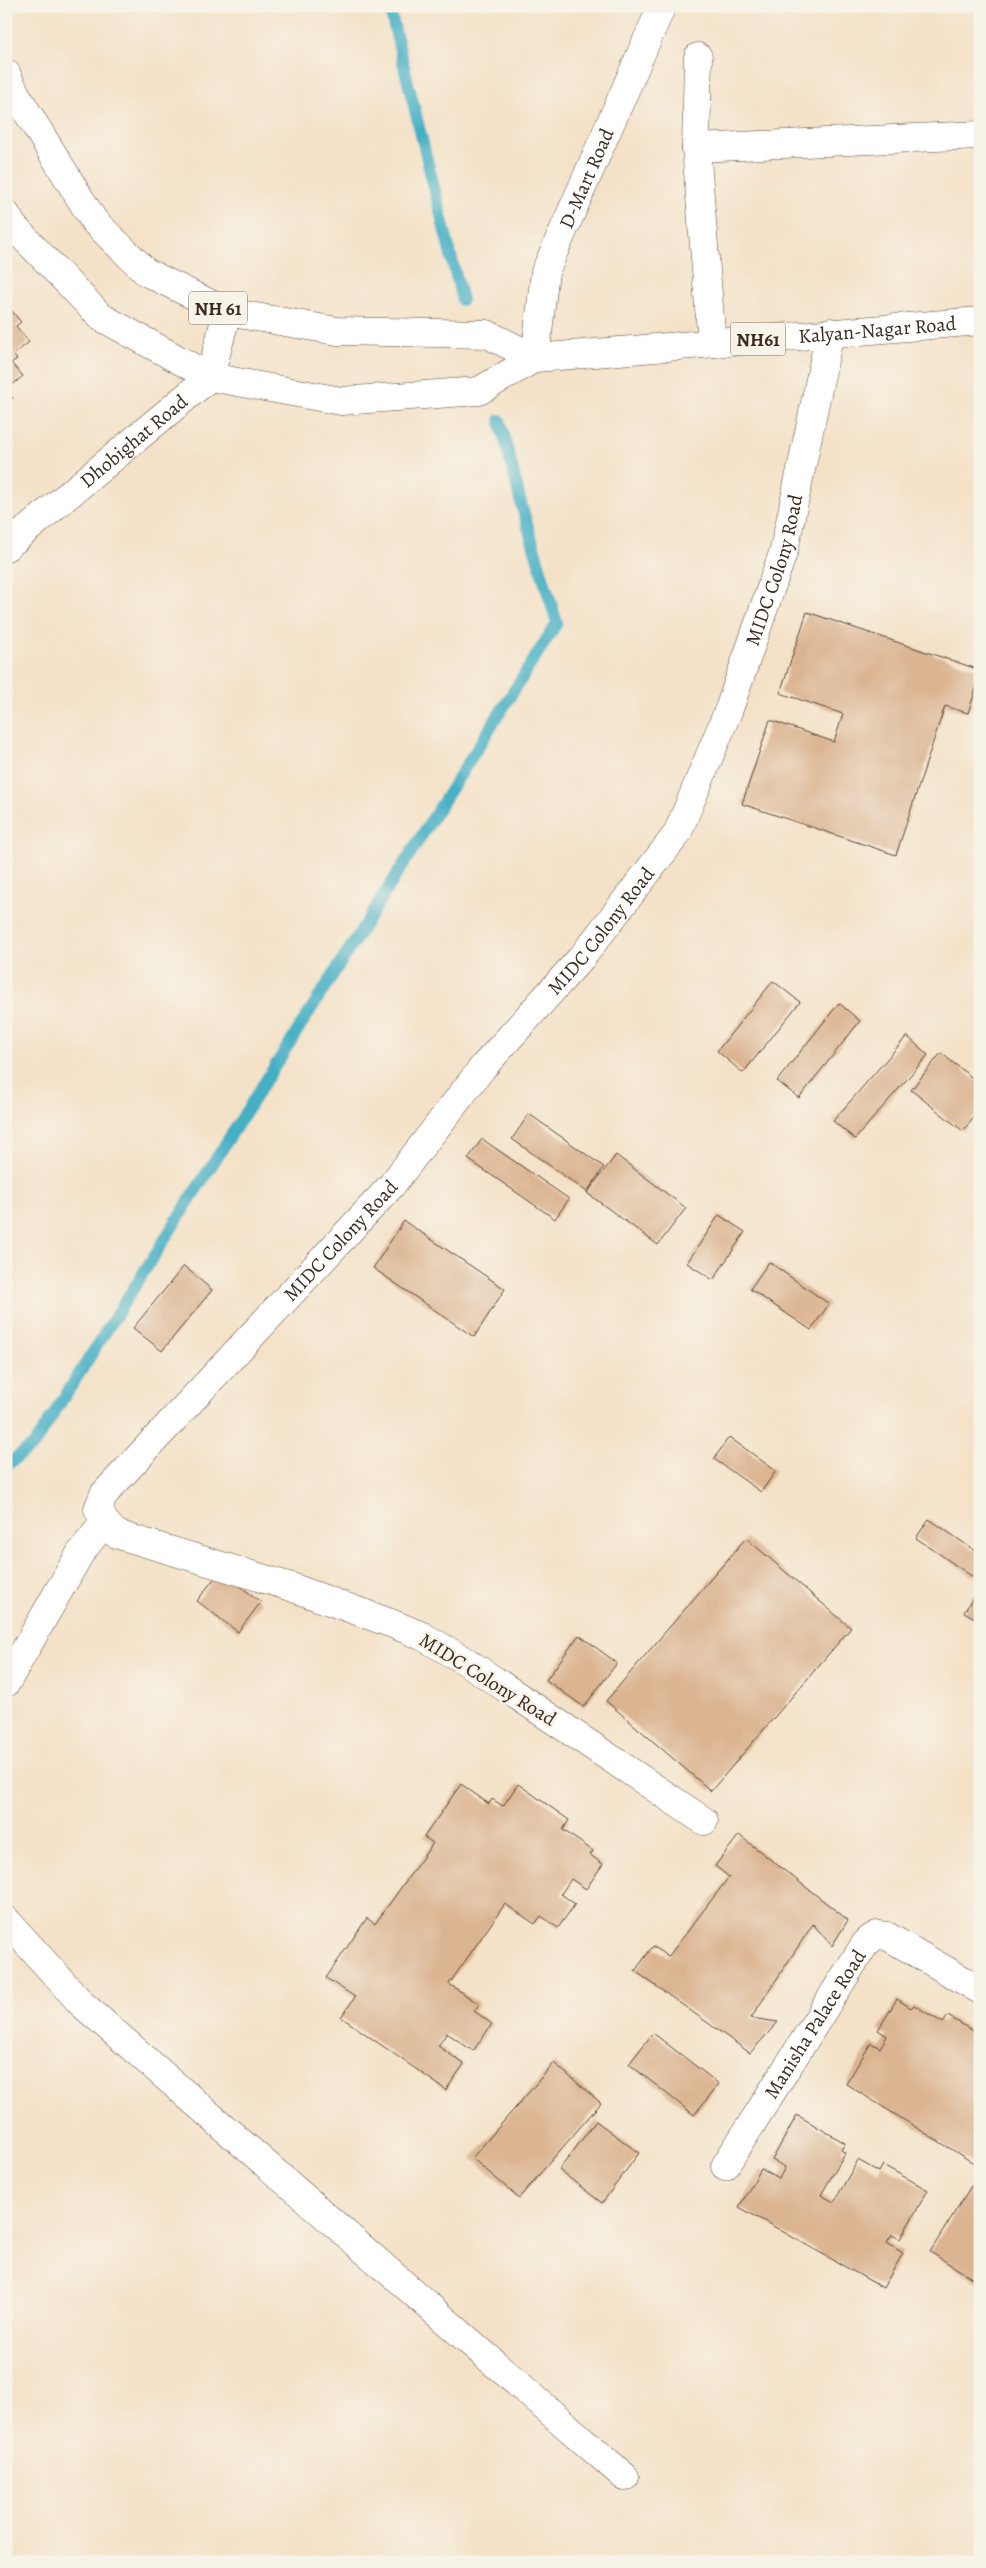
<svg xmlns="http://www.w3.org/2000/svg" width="986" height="2568" viewBox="0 0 986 2568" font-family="Alegreya,serif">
	<rect width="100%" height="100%" fill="#f7f3e8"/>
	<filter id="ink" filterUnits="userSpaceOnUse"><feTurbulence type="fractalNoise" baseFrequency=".02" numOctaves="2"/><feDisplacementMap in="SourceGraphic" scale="10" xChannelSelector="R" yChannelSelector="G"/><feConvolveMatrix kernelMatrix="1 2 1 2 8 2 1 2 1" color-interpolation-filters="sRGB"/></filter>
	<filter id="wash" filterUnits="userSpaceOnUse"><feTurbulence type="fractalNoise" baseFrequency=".0096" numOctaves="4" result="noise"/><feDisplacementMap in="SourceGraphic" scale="20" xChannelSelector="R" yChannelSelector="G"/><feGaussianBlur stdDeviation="1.12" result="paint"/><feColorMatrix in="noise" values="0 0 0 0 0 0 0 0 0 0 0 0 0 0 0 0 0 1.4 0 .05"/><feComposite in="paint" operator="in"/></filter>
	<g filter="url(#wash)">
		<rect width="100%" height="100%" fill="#f4e2c8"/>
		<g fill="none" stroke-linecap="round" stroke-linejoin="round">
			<g stroke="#45afc4" stroke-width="12">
				<polyline points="389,6 462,300"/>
				<polyline points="6,1465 33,1446 557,623 522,507 500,420"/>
			</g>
		</g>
		<g id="blocks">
			<g fill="#dbb592">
				<polygon points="6,304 21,322 16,326 29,342 13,355 17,359 11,363 23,376 6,390"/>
				<polygon points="6,390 13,398 6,403"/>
				<polygon points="807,612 980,670 980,677 968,713 945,706 896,855 742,804 770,720 834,742 843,714 780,693"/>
				<polygon points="773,981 800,1002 743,1073 717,1051"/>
				<polygon points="839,1003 860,1021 799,1098 777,1081"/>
				<polygon points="907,1036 928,1055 855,1139 833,1121"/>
				<polygon points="941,1053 980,1084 980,1110 963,1131 911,1090"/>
				<polygon points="529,1114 604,1167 587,1192 512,1139"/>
				<polygon points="482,1139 569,1199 555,1219 468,1159"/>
				<polygon points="616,1155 686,1208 658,1245 587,1193"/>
				<polygon points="719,1215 745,1232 713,1280 687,1263"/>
				<polygon points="404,1221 505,1289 474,1337 373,1268"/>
				<polygon points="769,1262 829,1304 811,1330 750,1289"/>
				<polygon points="184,1266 212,1290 162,1351 133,1328"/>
				<polygon points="729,1437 776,1471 761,1492 714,1459"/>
				<polygon points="929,1519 980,1554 980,1567 973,1577 916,1538"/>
				<polygon points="746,1538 851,1628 711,1791 606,1701"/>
				<polygon points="220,1571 261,1602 238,1632 197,1601"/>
				<polygon points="980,1587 980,1621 964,1612"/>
				<polygon points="579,1635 617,1663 584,1707 546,1680"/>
				<polygon points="461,1784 489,1804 492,1799 503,1806 518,1784 569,1820 563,1830 593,1851 590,1855 603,1864 586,1889 571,1879 561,1894 575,1904 558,1928 541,1916 535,1924 505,1904 449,1984 479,2004 474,2011 492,2024 473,2051 447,2033 438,2046 464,2064 446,2090 341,2017 355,1997 326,1978 367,1918 375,1924 433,1843 424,1837"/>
				<polygon points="739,1835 848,1920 832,1946 813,1924 751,2018 778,2022 750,2053 635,1971 653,1946 668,1957 729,1877 715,1866"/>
				<polygon points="897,1999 911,2008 914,2005 943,2023 948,2016 980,2035 980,2167 846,2084 871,2043 880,2048 887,2036 878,2030"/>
				<polygon points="653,2033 719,2084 694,2115 629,2064"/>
				<polygon points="554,2063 601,2103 519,2198 472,2158"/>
				<polygon points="797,2115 845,2143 841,2150 845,2153 821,2195 834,2202 858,2160 879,2172 883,2165 928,2190 900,2239 892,2235 887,2243 903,2253 883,2288 739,2207 761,2169 779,2179 785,2167 772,2160"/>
				<polygon points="596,2121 639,2153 602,2203 559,2170"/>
				<polygon points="971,2186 980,2191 980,2283 930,2252"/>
			</g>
		</g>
	</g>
	<g filter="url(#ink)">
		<use href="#blocks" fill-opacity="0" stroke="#574638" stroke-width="1"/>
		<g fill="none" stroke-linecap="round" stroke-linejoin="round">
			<g stroke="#574638" stroke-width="29">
				<g id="minor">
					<polyline points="696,148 698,57"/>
					<polyline points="712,343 696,148 980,135"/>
					<path id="s1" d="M535 358 545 272 662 6"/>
					<path id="s2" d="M6 547 210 377 227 312"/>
					<polyline points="6,1683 81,1552 105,1522"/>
					<path id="s3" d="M704 1821 464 1660 422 1636 393 1624 291 1587 116 1534 105 1522 98 1509 104 1494 391 1186 483 1067 582 957 677 834 729 709 784 550 830 332"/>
					<polyline points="6,1920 82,2004 625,2477"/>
					<path id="s4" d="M725 2166 867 1941 877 1935 887 1936 980 1990"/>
				</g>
			</g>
			<g stroke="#574638" stroke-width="29">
				<g id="highway">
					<polyline points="6,73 16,94 94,221 146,272 227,312 337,331 487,334 535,358"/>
					<path id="s5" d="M6 214 13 226 101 317 210 377 341 401 479 391 535 358 980 321"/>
				</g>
			</g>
			<use href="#minor" stroke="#fff" stroke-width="28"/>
			<use href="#highway" stroke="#fff" stroke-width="28"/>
		</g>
	</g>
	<g text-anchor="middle" stroke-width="5" stroke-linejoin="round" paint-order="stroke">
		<g fill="#f7f3e8" stroke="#73665b" stroke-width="1">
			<rect x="189" y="291.5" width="58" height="33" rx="4"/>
			<rect x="730.5" y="322.5" width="55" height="33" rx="4"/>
		</g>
		<g font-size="19" font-weight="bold" fill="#3b2a1e">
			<text x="218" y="315">NH 61</text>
			<text x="758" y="346">NH61</text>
		</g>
		<g font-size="20" fill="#3b2a1e" stroke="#f7f3e8">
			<text dy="7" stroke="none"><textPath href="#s1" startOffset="189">D-Mart Road</textPath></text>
			<text dy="7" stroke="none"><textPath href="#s5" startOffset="945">Kalyan-Nagar Road</textPath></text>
			<text dy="7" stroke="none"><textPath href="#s2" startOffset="166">Dhobighat Road</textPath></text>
			<text dy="7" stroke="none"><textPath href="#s3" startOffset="1864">MIDC Colony Road</textPath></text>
			<text dy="7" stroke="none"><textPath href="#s3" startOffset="1459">MIDC Colony Road</textPath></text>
			<text dy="7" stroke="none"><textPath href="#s3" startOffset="1054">MIDC Colony Road</textPath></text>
			<text transform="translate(488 1679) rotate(32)" y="7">MIDC Colony Road</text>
			<text dy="7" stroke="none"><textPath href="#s4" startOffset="168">Manisha Palace Road</textPath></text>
		</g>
	</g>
	<rect width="986" height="2568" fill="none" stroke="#f7f3e8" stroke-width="25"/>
</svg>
